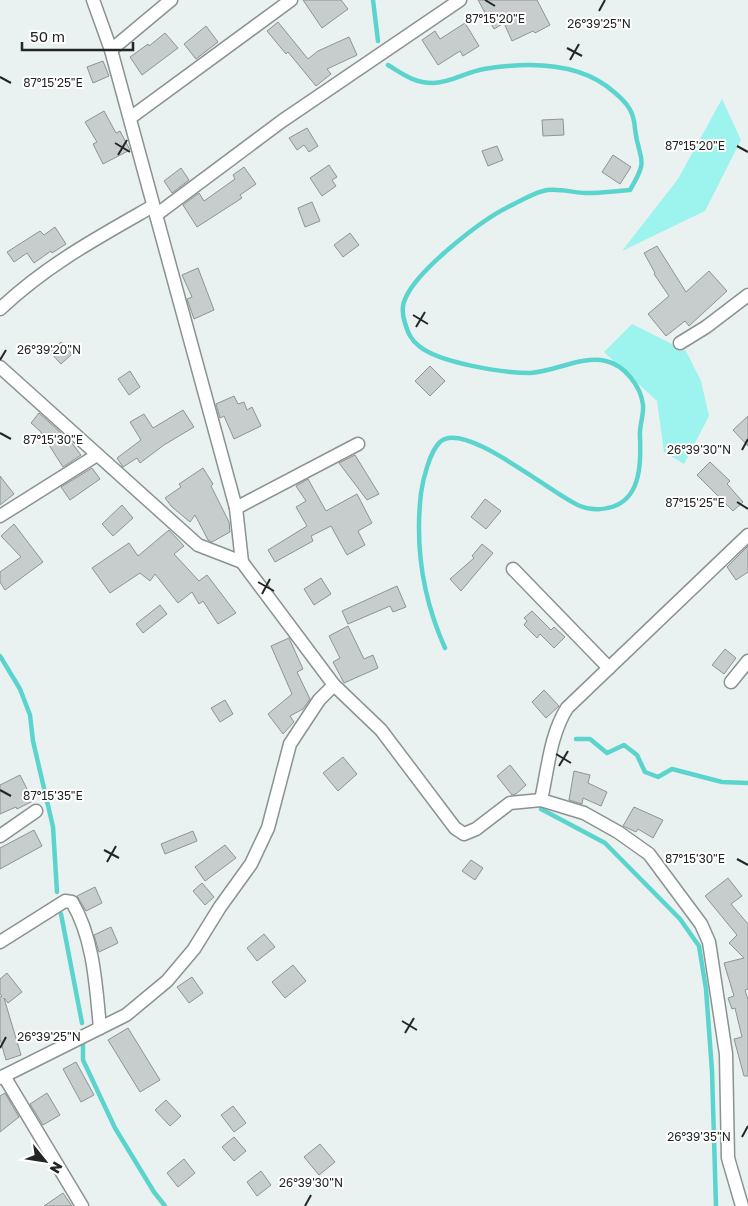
<svg xmlns="http://www.w3.org/2000/svg" width="748" height="1206" viewBox="0 0 748 1206" font-family="'Golos Text',sans-serif">
	<rect width="100%" height="100%" fill="#eaf1f1"/>
	<g fill="#9df3ed">
		<polygon points="722,99 741,140 705,211 622,251 678,179"/>
		<polygon points="632,324 686,351 701,381 709,416 684,464 664,452 657,401 604,352"/>
	</g>
	<g fill="none" stroke-linecap="round" stroke-linejoin="round">
		<g stroke="#5cd4ce" stroke-width="4.5">
			<polyline points="373,0 378,41"/>
			<path d="M388 65C403 74 414 83 433 83 450 83 466 72 484 69 527 62 579 61 614 92 627 103 634 111 635 129 639 163 650 156 630 190 616 191 601 193 586 193 573 193 556 187 543 191 531 194 519 202 508 207 480 221 419 269 406 297 401 306 402 314 405 323 408 333 411 340 419 346 439 363 504 373 530 373 554 372 582 355 606 361 624 365 641 386 643 405 644 415 639 426 640 437 641 461 641 494 617 505 606 510 592 511 580 506 554 496 464 419 440 442 430 451 423 479 421 493 415 545 423 599 445 648"/>
			<polyline points="0,656 20,689 30,715 33,741 53,827 57,892"/>
			<polyline points="576,739 590,739 607,753 624,745 637,755 645,772 658,777 672,769 722,782 748,783"/>
			<polyline points="541,809 605,843 680,919 699,946 706,989 712,1071 716,1206"/>
			<polyline points="61,914 82,1023"/>
			<polyline points="83,1042 83,1060 115,1128 154,1192 165,1206"/>
		</g>
	</g>
	<g fill="#c6cdcc" stroke="#8d9493">
		<polygon points="303,0 341,0 348,9 322,28"/>
		<polygon points="478,0 537,0 550,25 535,33 533,31 512,41 504,23 494,29"/>
		<polygon points="278,22 308,59 318,51 349,37 357,55 327,69 331,74 316,86 288,52 286,54 267,31"/>
		<polygon points="465,23 479,46 463,56 460,51 438,65 422,40 435,31 440,39"/>
		<polygon points="206,26 218,42 196,59 184,44"/>
		<polygon points="165,33 178,48 142,75 130,57 148,44 149,46"/>
		<polygon points="103,61 109,76 93,83 87,67"/>
		<polygon points="104,111 116,133 120,131 130,150 103,164 93,144 97,142 85,122"/>
		<polygon points="563,119 564,135 543,136 542,120"/>
		<polygon points="307,128 318,146 309,152 304,145 297,150 289,138"/>
		<polygon points="497,146 503,160 488,166 482,151"/>
		<polygon points="613,155 631,167 620,184 602,172"/>
		<polygon points="329,165 337,177 332,180 336,186 322,196 310,178"/>
		<polygon points="244,167 256,184 240,195 242,198 197,227 183,205 199,193 204,201 235,179 233,175"/>
		<polygon points="181,168 189,180 172,193 164,181"/>
		<polygon points="312,202 320,221 305,227 298,208"/>
		<polygon points="55,227 66,244 52,253 51,251 34,263 27,253 14,262 7,252 40,231 44,235"/>
		<polygon points="350,233 359,245 343,257 334,245"/>
		<polygon points="657,246 686,292 709,271 727,291 689,326 685,321 666,336 648,314 669,296 654,274 655,273 644,253"/>
		<polygon points="198,268 214,310 194,319 187,299 192,297 182,275"/>
		<polygon points="61,342 72,354 61,364 50,352"/>
		<polygon points="430,366 445,381 430,396 415,381"/>
		<polygon points="130,371 140,387 129,395 118,379"/>
		<polygon points="234,396 238,404 244,402 247,410 252,407 261,426 234,439 224,416 220,418 216,404"/>
		<polygon points="183,410 194,427 164,445 140,463 137,458 123,467 117,458 141,440 130,422 144,414 153,428"/>
		<polygon points="39,413 71,442 81,455 63,467 40,431 31,423"/>
		<polygon points="748,416 748,446 733,430"/>
		<polygon points="355,455 379,494 367,500 339,463"/>
		<polygon points="710,462 730,481 727,484 743,502 733,511 697,475"/>
		<polygon points="92,468 100,479 70,500 61,487"/>
		<polygon points="203,468 213,484 211,486 229,522 230,532 212,542 208,540 195,515 190,522 172,507 165,498 181,487 179,484"/>
		<polygon points="0,476 14,494 0,505"/>
		<polygon points="308,479 326,511 357,494 372,523 358,531 365,545 347,555 331,526 311,536 313,541 275,562 268,550 307,526 296,507 306,501 296,486"/>
		<polygon points="485,499 501,511 486,529 471,517"/>
		<polygon points="122,505 133,518 113,536 102,524"/>
		<polygon points="14,524 43,562 5,590 0,582 0,572 21,557 1,536"/>
		<polygon points="169,530 184,546 174,554 199,581 207,575 236,613 218,624 203,601 199,604 192,592 178,603 155,574 150,581 140,573 110,593 92,568 129,543 138,556"/>
		<polygon points="482,544 493,553 461,591 450,579 474,558 472,556"/>
		<polygon points="748,546 748,572 736,580 727,567"/>
		<polygon points="321,578 331,594 314,605 304,589"/>
		<polygon points="397,586 406,607 393,612 390,606 348,624 342,611"/>
		<polygon points="160,605 167,614 143,633 136,624"/>
		<polygon points="532,611 551,630 554,627 565,637 554,648 540,634 537,638 524,625 527,621 524,618"/>
		<polygon points="348,626 364,659 373,655 378,668 344,683 333,662 340,658 329,636"/>
		<polygon points="289,638 303,669 297,672 310,699 303,709 290,716 294,722 283,734 268,714 292,694 271,646"/>
		<polygon points="725,649 736,658 724,674 712,665"/>
		<polygon points="544,690 559,706 546,718 532,702"/>
		<polygon points="225,700 233,714 220,722 211,708"/>
		<polygon points="343,757 357,774 338,791 323,773"/>
		<polygon points="510,765 526,785 516,794 512,795 497,776"/>
		<polygon points="574,771 590,775 588,783 607,792 601,806 583,798 582,804 569,800"/>
		<polygon points="20,775 33,801 17,809 16,807 0,814 0,785"/>
		<polygon points="634,807 663,820 653,838 638,829 636,832 623,826"/>
		<polygon points="34,830 42,846 0,869 0,848"/>
		<polygon points="193,831 197,841 165,854 161,844"/>
		<polygon points="225,845 236,858 205,881 195,867"/>
		<polygon points="471,860 483,868 475,880 462,871"/>
		<polygon points="728,878 742,896 731,904 748,924 748,989 745,990 748,1000 748,1076 744,1076 734,1039 742,1037 735,1008 732,1009 728,998 734,996 724,963 744,958 729,943 737,935 705,896"/>
		<polygon points="202,883 214,897 205,905 193,891"/>
		<polygon points="95,887 102,903 86,911 77,896"/>
		<polygon points="111,927 118,943 99,952 94,935"/>
		<polygon points="264,934 275,947 257,961 247,948"/>
		<polygon points="293,965 306,981 285,998 272,982"/>
		<polygon points="7,973 22,992 8,1003 4,998 21,1055 6,1060 0,1039 0,997 2,996 0,994 0,979"/>
		<polygon points="192,977 203,993 189,1003 177,987"/>
		<polygon points="128,1028 160,1080 140,1092 108,1040"/>
		<polygon points="76,1062 94,1095 81,1102 63,1069"/>
		<polygon points="5,1093 19,1117 0,1132 0,1096"/>
		<polygon points="47,1093 60,1115 43,1125 30,1104"/>
		<polygon points="166,1100 181,1116 170,1126 155,1110"/>
		<polygon points="233,1106 246,1123 234,1132 221,1115"/>
		<polygon points="234,1137 246,1151 234,1161 222,1147"/>
		<polygon points="320,1144 335,1162 319,1175 304,1157"/>
		<polygon points="184,1159 195,1173 178,1187 167,1173"/>
		<polygon points="261,1171 271,1185 257,1196 247,1182"/>
		<polygon points="63,1193 72,1206 44,1206"/>
	</g>
	<g fill="none" stroke-linecap="round" stroke-linejoin="round">
		<g stroke="#8c9292" stroke-width="15">
			<g id="street">
				<polyline points="111,50 171,0"/>
				<polyline points="130,118 291,0"/>
				<polyline points="156,215 282,121 460,0"/>
				<path d="M0 309C48 264 97 238 153 206"/>
				<polyline points="680,343 706,327 748,295"/>
				<polyline points="0,367 198,545 242,562 236,508 111,50 93,0"/>
				<polyline points="236,508 358,444"/>
				<polyline points="0,516 97,455"/>
				<polyline points="242,562 334,685 381,730 455,828 464,834 476,829 510,803 541,800 584,813 618,832 649,854 701,924 709,942 726,1054 728,1158 742,1206"/>
				<polyline points="513,569 609,668"/>
				<polyline points="731,682 748,661"/>
				<path d="M541 800C548 769 550 735 567 708L748 535"/>
				<polyline points="0,836 36,811"/>
				<path d="M0 942 65 901 72 902C94 939 96 987 100 1028"/>
				<polyline points="4,1076 82,1206"/>
				<polyline points="0,1078 126,1015 167,981 194,949 220,907 251,864 268,828 290,744 319,700 334,685"/>
			</g>
		</g>
		<use href="#street" stroke="#fff" stroke-width="12"/>
	</g>
	<path fill="none" stroke="#232625" stroke-width="2" d="M485 0 495 6M599 11 605 0M567 48 582 56M570 60 579 44M0 77 11 83M115 143 130 152M737 146 748 152M118 155 127 140M413 315 428 324M416 327 425 312M0 360 6 350M0 433 11 439M742 450 748 439M737 502 748 509M258 582 274 591M262 594 270 579M556 754 571 763M559 766 568 751M0 790 11 796M104 850 119 858M737 859 748 865M107 862 116 846M402 1021 417 1030M405 1033 414 1018M0 1048 6 1037M742 1137 748 1126M305 1206 311 1195"/>
	<g font-size="12" text-anchor="middle" fill="#232625" stroke="#fff" stroke-width="4" stroke-linejoin="round" paint-order="stroke">
		<text x="495" y="23">87°15'20"E</text>
		<text x="599" y="28">26°39'25"N</text>
		<text x="53" y="87">87°15'25"E</text>
		<text x="695" y="150">87°15'20"E</text>
		<text x="49" y="354">26°39'20"N</text>
		<text x="53" y="444">87°15'30"E</text>
		<text x="699" y="454">26°39'30"N</text>
		<text x="695" y="507">87°15'25"E</text>
		<text x="53" y="800">87°15'35"E</text>
		<text x="695" y="863">87°15'30"E</text>
		<text x="49" y="1041">26°39'25"N</text>
		<text x="699" y="1141">26°39'35"N</text>
		<text x="311" y="1187">26°39'30"N</text>
	</g>
	<g transform="translate(45 1161) rotate(120)" stroke="#ffffff" stroke-width="4" paint-order="stroke">
	<path d="M0-4L9 19L0 12L-9 19Z" fill="#232625"/>
	<text y="-8" font-size="14" font-weight="bold" text-anchor="middle" fill="#232625">N</text>
	</g>
	<path d="M22 42v8h111v-8" fill="none" stroke="#232625" stroke-width="2.5"/>
	<text x="30" y="42" font-size="15" fill="#232625" stroke="#ffffff" stroke-width="4" paint-order="stroke">50 m</text>
</svg>
